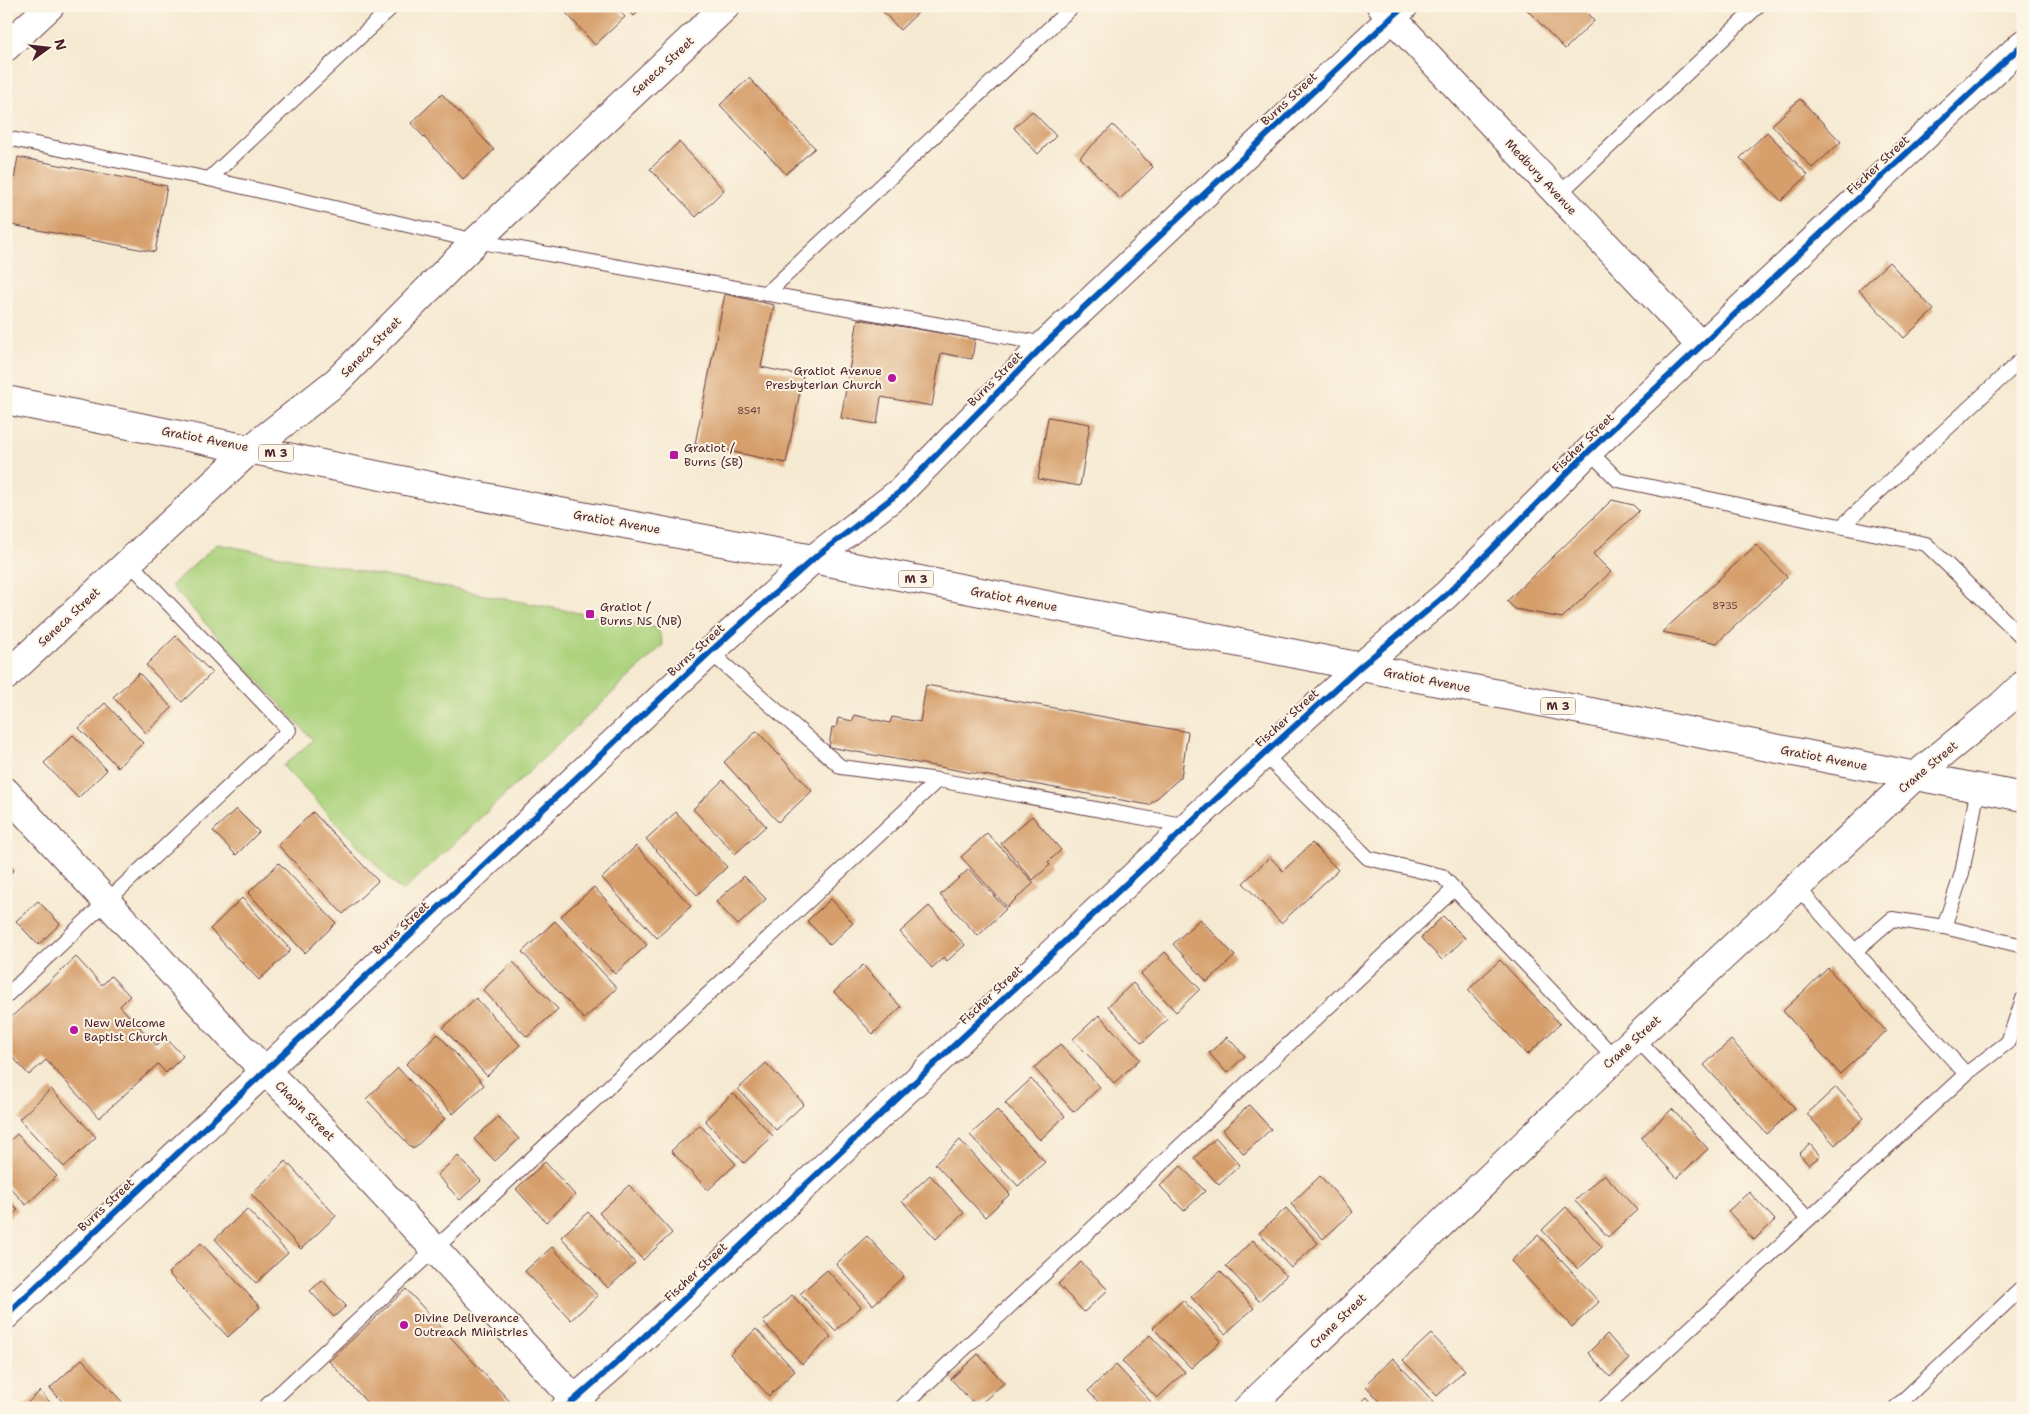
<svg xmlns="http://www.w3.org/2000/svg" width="2029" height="1414" viewBox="0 0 2029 1414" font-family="'Shantell Sans',sans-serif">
	<rect width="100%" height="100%" fill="#fcf5e5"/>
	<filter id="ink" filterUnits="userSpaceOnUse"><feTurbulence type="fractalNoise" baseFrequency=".02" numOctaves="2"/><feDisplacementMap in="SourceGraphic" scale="10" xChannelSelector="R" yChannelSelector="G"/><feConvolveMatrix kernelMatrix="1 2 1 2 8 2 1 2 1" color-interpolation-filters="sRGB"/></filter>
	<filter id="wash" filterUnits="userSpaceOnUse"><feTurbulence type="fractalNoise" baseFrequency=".0096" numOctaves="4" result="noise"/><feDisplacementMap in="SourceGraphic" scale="20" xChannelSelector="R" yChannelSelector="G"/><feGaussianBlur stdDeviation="1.12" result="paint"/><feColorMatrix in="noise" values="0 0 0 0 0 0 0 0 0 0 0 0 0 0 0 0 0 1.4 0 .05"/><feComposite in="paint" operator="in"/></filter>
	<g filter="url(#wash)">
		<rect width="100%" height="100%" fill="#f5e9d1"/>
		<polygon fill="#abd27c" stroke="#7a7854" points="217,544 658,628 663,645 402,892 283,766 313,740 171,586"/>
		<g id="blocks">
			<g fill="#d59e6a">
				<polygon points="560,6 615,6 625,17 595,45"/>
				<polygon points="625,6 644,6 634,16"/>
				<polygon points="878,6 925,6 900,30"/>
				<polygon points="1529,6 1581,6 1594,21 1565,49 1526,9"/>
				<polygon points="749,78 815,148 786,174 720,105"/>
				<polygon points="442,94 494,150 463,179 411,123"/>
				<polygon points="1800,99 1841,142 1812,168 1772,125"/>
				<polygon points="1032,111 1056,136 1038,154 1014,128"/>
				<polygon points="1113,125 1153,167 1120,199 1080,157"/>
				<polygon points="1767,132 1808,175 1781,201 1740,158"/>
				<polygon points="679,142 724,190 696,217 650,169"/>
				<polygon points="6,156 9,156 7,169 6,169"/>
				<polygon points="18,157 167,186 155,252 6,224"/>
				<polygon points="1889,262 1934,310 1904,338 1859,290"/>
				<polygon points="725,294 774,305 761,367 803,376 786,463 695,444"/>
				<polygon points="858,319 975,339 972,359 941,353 932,406 881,397 877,424 841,418"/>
				<polygon points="1048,417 1090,424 1080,486 1038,479"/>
				<polygon points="1612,500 1633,505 1639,511 1593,554 1611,572 1562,618 1515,609 1507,601"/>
				<polygon points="1756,545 1787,577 1717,643 1662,632"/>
				<polygon points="176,636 212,673 182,702 146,665"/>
				<polygon points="139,673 172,708 146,733 113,697"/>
				<polygon points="926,685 1188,732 1181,777 1149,805 829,747 832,727 836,728 838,718 853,721 854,715 890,723 892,717 920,722"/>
				<polygon points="105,703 143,743 118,767 79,728"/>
				<polygon points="757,731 812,791 778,822 724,762"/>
				<polygon points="73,735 107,770 78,798 44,763"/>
				<polygon points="723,780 766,826 735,854 693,809"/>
				<polygon points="236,809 259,832 236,855 213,831"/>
				<polygon points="313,812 378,881 343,914 278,845"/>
				<polygon points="676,812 727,867 697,895 646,839"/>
				<polygon points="1032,816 1061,850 1048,862 1050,865 1033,880 1001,843"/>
				<polygon points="987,833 1034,883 1007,907 961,857"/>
				<polygon points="1312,843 1338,870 1281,923 1243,883 1270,857 1283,871"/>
				<polygon points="636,846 691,906 657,938 602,878"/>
				<polygon points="6,862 14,870 6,877"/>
				<polygon points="279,863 336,923 305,953 248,893"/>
				<polygon points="969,869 1006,909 978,936 940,895"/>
				<polygon points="744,876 766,899 738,925 716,902"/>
				<polygon points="594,887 647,945 615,974 561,916"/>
				<polygon points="242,898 291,950 259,980 210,929"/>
				<polygon points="831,899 853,923 830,945 807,921"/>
				<polygon points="38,901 60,924 38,945 16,921"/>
				<polygon points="929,906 965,945 947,961 944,957 932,968 900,932"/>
				<polygon points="1443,916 1465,938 1442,960 1421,938"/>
				<polygon points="1200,919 1235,956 1207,982 1173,944"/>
				<polygon points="555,921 617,988 584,1019 522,952"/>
				<polygon points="1165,952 1200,989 1176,1012 1141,974"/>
				<polygon points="76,957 102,985 111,976 130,996 120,1006 157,1046 166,1038 183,1056 166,1073 158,1064 99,1118 46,1060 29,1075 6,1050 6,1022"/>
				<polygon points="1500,960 1560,1024 1527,1055 1468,990"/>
				<polygon points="513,962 558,1009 527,1037 483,990"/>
				<polygon points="863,965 901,1007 873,1034 834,992"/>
				<polygon points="1828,968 1886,1031 1840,1074 1783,1011"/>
				<polygon points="1133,983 1167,1020 1142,1043 1108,1006"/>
				<polygon points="476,998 520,1045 487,1076 443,1028"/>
				<polygon points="1099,1015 1140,1059 1114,1083 1073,1039"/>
				<polygon points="438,1034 484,1085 453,1114 406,1064"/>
				<polygon points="1227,1037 1245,1056 1227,1073 1209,1053"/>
				<polygon points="1731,1040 1795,1108 1767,1134 1704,1065"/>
				<polygon points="1060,1044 1100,1087 1074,1112 1034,1068"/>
				<polygon points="766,1063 804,1104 776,1130 738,1089"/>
				<polygon points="398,1068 445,1119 413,1149 366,1099"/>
				<polygon points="1031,1079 1065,1116 1040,1140 1005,1103"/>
				<polygon points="1836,1087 1864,1118 1835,1145 1807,1114"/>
				<polygon points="51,1089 96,1137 64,1167 19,1119"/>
				<polygon points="733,1093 773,1136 744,1163 705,1120"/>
				<polygon points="1249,1105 1271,1129 1244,1154 1223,1130"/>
				<polygon points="1672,1109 1708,1149 1677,1178 1641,1138"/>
				<polygon points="997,1110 1045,1162 1018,1186 970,1135"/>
				<polygon points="498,1117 519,1139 495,1161 474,1139"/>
				<polygon points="700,1125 736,1164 708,1190 671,1151"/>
				<polygon points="17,1134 57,1176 26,1205 6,1183 6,1144"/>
				<polygon points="1216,1138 1240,1165 1219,1185 1194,1158"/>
				<polygon points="960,1140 1010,1194 985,1217 935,1164"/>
				<polygon points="1810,1144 1820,1156 1809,1165 1799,1154"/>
				<polygon points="458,1156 481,1181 460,1200 437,1175"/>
				<polygon points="286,1161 336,1216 301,1249 251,1194"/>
				<polygon points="545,1162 575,1195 546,1222 516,1189"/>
				<polygon points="1181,1166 1205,1191 1184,1211 1160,1186"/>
				<polygon points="1604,1174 1637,1210 1608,1237 1575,1201"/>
				<polygon points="930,1175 964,1213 936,1239 902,1201"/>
				<polygon points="1320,1176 1353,1212 1323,1239 1291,1204"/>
				<polygon points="629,1185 672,1233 643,1260 599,1213"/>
				<polygon points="1749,1192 1775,1220 1754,1240 1728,1211"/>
				<polygon points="6,1197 18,1210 6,1220"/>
				<polygon points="1566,1207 1602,1247 1578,1269 1542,1230"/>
				<polygon points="1286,1208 1318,1243 1291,1268 1259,1233"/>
				<polygon points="247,1209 288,1253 256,1283 215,1239"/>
				<polygon points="588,1212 635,1263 608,1288 561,1237"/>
				<polygon points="1538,1235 1599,1302 1572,1327 1511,1261"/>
				<polygon points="867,1236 904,1276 873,1305 836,1264"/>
				<polygon points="1253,1240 1286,1276 1259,1301 1226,1266"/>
				<polygon points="201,1243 260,1307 228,1337 168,1273"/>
				<polygon points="552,1247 598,1296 571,1320 525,1271"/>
				<polygon points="1081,1262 1108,1290 1084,1312 1058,1284"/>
				<polygon points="827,1270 861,1307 835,1331 800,1294"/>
				<polygon points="1220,1271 1254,1308 1225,1334 1191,1297"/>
				<polygon points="322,1280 346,1306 334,1317 310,1291"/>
				<polygon points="406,1289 515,1407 514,1408 372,1408 329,1361"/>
				<polygon points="792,1295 831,1337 802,1364 763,1322"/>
				<polygon points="1183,1300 1221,1341 1191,1368 1153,1328"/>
				<polygon points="756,1329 795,1371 769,1396 730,1354"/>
				<polygon points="1431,1334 1465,1370 1437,1396 1403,1360"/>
				<polygon points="1607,1334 1629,1359 1610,1377 1588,1353"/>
				<polygon points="1150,1335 1185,1372 1157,1398 1122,1361"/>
				<polygon points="978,1354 1004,1383 977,1407 951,1379"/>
				<polygon points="1393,1358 1439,1408 1386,1408 1365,1385"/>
				<polygon points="82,1359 126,1406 123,1408 68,1408 50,1388"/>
				<polygon points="1116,1365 1154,1405 1151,1408 1104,1408 1088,1391"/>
				<polygon points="40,1391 55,1408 22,1408"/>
				<polygon points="1367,1397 1376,1408 1355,1408"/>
			</g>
		</g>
	</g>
	<g filter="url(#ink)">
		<use href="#blocks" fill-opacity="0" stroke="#643d44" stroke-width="1"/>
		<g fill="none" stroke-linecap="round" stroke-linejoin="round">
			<g stroke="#643d44" stroke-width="16">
				<g id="lane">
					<polyline points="6,138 209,179 476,241 1045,344"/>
					<polyline points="209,179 393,6"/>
					<polyline points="1558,195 1758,6"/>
					<polyline points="766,294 1073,6"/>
					<polyline points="1589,451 1618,480 1926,544 2023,638"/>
					<polyline points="1842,526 2023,358"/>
					<polyline points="710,652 841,767 938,780 1188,826"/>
					<polyline points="1264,754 1368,858 1442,876 1615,1058"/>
					<polyline points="1978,788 1962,873 1944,927 2023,946"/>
					<polyline points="1855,951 1892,919 1944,927"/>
					<polyline points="6,996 289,730 128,561"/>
					<polyline points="1637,1039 1808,1219"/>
					<polyline points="1966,1074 2008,1042 2023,999"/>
					<polyline points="264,1408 938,780"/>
					<polyline points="901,1408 1454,889"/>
					<polyline points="1604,1408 1966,1074 1797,887"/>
					<polyline points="1895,1408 2023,1287"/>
				</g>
			</g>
			<g stroke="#643d44" stroke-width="30">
				<g id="street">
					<polyline points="1381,6 1702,347"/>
					<polyline points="6,47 50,6"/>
					<polyline points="6,676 252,448 337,381 476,241 726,6"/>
					<polyline points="6,792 231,1037 305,1110 583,1408"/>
					<polyline points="6,1315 710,652 813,559 901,491 1045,344 1404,6"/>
					<polyline points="565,1408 614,1365 1264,754 1360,667 1446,595 1589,451 2023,44"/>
					<polyline points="1248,1408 1615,1058 1915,776 2002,705 2023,685"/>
				</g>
			</g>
			<g stroke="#643d44" stroke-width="30">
				<polyline id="primary" points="6,400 544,509 813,559 2023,797"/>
			</g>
			<use href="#lane" stroke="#fff" stroke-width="14"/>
			<use href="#street" stroke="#fff" stroke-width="28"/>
			<use href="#primary" stroke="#fff" stroke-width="28"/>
			<g stroke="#fcf5e5" stroke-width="9">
				<g id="cycleway">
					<polyline points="6,1315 710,652 813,559 901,491 1045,344 1404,6"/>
					<polyline points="565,1408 614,1365 1264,754 1360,667 1446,595 1589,451 2023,44"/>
				</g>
			</g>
			<use href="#cycleway" stroke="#0057b8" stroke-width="6"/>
		</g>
	</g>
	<g fill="#b5179e" stroke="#fcf5e5" stroke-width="2">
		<circle cx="892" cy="378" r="5"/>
		<rect x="669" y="450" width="10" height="10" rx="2.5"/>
		<rect x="585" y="609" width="10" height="10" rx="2.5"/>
		<circle cx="74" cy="1030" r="5"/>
		<circle cx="404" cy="1325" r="5"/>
	</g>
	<g text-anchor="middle" stroke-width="4" stroke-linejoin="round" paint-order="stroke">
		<g font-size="10" fill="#6d3f3b">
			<text x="749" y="414">8541</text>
			<text x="1725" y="609">8735</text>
		</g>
		<g fill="#fcf5e5" stroke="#7f5f63" stroke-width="1">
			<rect x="258.5" y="444.5" width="35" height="17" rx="4"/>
			<rect x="898.5" y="570.5" width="35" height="17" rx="4"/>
			<rect x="1540.5" y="697.5" width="35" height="17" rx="4"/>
		</g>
		<g font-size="11" font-weight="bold" fill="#4a1f2b">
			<text x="276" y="457">M 3</text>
			<text x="916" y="583">M 3</text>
			<text x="1558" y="710">M 3</text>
		</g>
		<g font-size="12" fill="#4a1f2b" stroke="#fcf5e5">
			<text transform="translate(663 66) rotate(-43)" y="4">Seneca Street</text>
			<text transform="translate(1289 99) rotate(-43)" y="4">Burns Street</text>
			<text transform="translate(1878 165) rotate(-43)" y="4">Fischer Street</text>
			<text transform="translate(1541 177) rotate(47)" y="4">Medbury Avenue</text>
			<text transform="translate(371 347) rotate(-45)" y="4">Seneca Street</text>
			<text transform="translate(995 379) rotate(-45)" y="4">Burns Street</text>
			<text transform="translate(205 439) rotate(11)" y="4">Gratiot Avenue</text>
			<text transform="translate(1583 443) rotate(-44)" y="4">Fischer Street</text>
			<text transform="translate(617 522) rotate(10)" y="4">Gratiot Avenue</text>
			<text transform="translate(1014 599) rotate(11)" y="4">Gratiot Avenue</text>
			<text transform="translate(69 617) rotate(-43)" y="4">Seneca Street</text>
			<text transform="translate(696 650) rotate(-42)" y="4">Burns Street</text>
			<text transform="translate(1427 680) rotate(11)" y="4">Gratiot Avenue</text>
			<text transform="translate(1287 718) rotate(-42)" y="4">Fischer Street</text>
			<text transform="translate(1824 758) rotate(11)" y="4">Gratiot Avenue</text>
			<text transform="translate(1928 767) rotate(-40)" y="4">Crane Street</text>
			<text transform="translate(401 928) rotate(-43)" y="4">Burns Street</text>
			<text transform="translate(991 995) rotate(-43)" y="4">Fischer Street</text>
			<text transform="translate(1632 1042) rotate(-42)" y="4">Crane Street</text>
			<text transform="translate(305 1111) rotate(45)" y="4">Chapin Street</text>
			<text transform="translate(106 1205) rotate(-43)" y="4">Burns Street</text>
			<text transform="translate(696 1272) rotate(-43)" y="4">Fischer Street</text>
			<text transform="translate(1338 1321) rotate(-44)" y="4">Crane Street</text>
		</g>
		<g font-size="12" fill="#4a1f2b" stroke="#fcf5e5" text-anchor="start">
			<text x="882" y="375" text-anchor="end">Gratiot Avenue<tspan x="882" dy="14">Presbyterian Church</tspan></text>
			<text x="684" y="452">Gratiot /<tspan x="684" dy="14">Burns (SB)</tspan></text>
			<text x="600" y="611">Gratiot /<tspan x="600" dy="14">Burns NS (NB)</tspan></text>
			<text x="84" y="1027">New Welcome<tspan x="84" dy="14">Baptist Church</tspan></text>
			<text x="414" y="1322">Divine Deliverance<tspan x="414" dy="14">Outreach Ministries</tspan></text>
		</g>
	</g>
	<rect width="2029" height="1414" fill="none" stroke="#fcf5e5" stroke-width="25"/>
	<g transform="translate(48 48) rotate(75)" stroke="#fcf5e5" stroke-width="4" paint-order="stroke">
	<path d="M0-4L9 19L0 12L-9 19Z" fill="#4a1f2b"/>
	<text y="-8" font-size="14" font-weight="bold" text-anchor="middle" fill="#4a1f2b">N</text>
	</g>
</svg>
